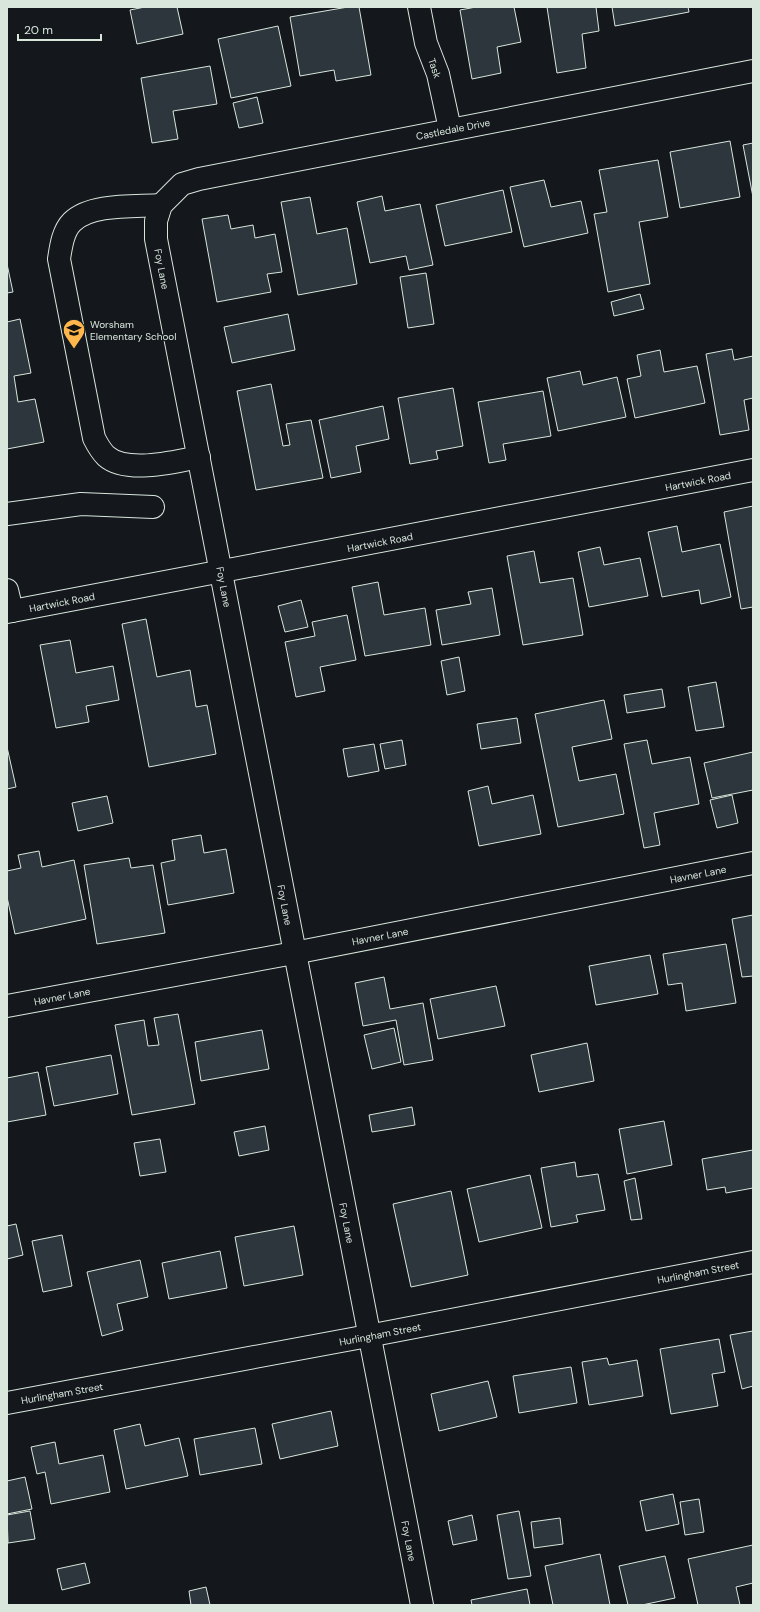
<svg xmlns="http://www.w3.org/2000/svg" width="760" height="1612" viewBox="0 0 760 1612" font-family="'DM Sans',sans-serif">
	<rect width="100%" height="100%" fill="#14181c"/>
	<g fill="#2c363c" stroke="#d8e6dc">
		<polygon points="145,7 177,7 183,34 137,44 130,10"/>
		<polygon points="348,7 359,7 371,75 336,81 334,70 300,76 290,17"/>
		<polygon points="476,7 514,7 521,42 497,47 501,73 472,79 460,10"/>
		<polygon points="547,7 596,7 599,31 582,34 586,68 557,73"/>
		<polygon points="612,7 688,7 689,12 615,26"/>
		<polygon points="278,26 291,86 231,98 218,39"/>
		<polygon points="210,66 217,104 173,111 178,139 152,143 141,78"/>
		<polygon points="257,97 263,123 239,128 233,103"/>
		<polygon points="730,141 740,197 680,208 670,152"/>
		<polygon points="753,143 753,197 743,145"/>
		<polygon points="658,160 668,217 639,222 650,284 608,292 594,214 607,212 599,170"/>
		<polygon points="544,180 551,207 581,201 588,233 524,247 510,187"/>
		<polygon points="503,190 512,232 445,246 436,205"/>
		<polygon points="382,196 385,211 420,204 433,265 409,270 406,256 370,263 357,202"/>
		<polygon points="310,197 317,234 347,228 357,284 298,295 281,202"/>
		<polygon points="228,215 231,229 253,225 255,238 275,234 282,272 267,274 271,292 217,302 202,219"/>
		<polygon points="7,264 13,292 7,293"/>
		<polygon points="426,273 434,324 408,328 400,277"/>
		<polygon points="640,294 644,309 614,316 611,302"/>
		<polygon points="288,314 295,350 232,363 224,327"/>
		<polygon points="20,319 31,373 14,376 18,402 35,399 44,442 7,449 7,322"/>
		<polygon points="732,349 734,360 753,356 753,398 744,400 749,430 720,435 706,354"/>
		<polygon points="660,350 664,372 697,366 705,403 635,418 627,379 641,376 637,355"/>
		<polygon points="580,371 583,385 617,377 626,417 558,431 547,378"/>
		<polygon points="271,384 283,446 290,445 286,424 311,420 323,478 256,490 237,391"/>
		<polygon points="453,388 463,446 436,451 438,459 410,464 398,398"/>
		<polygon points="543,391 551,436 503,444 506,460 489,463 478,402"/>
		<polygon points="383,406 389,439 356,446 361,472 331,478 319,420"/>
		<polygon points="753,506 753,607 741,609 724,512"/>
		<polygon points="677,526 682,552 720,544 731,597 701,604 699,590 662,597 648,532"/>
		<polygon points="600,547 604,565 640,558 648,596 589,607 578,552"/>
		<polygon points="534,551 540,583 573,578 583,635 523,645 507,556"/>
		<polygon points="378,582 384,615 425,608 431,645 365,656 352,587"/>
		<polygon points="492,588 500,635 442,645 436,610 471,604 468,592"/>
		<polygon points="301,600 308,627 285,632 278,606"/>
		<polygon points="347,615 356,660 320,667 325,691 296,697 285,642 315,636 312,622"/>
		<polygon points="146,619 157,677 190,670 196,707 207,705 216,754 149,767 122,624"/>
		<polygon points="70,640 76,673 113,666 119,700 86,706 89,722 56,728 40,645"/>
		<polygon points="459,657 465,691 447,695 441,661"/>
		<polygon points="716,682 724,727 696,731 688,687"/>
		<polygon points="662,689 665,707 627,713 624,695"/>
		<polygon points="604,700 612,739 572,747 579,781 616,774 624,814 558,827 535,714"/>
		<polygon points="517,718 521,743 481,749 477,724"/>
		<polygon points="402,740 406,765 385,769 380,744"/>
		<polygon points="647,740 652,764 690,757 699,804 654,813 660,845 644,848 624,744"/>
		<polygon points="374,744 379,771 348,777 343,749"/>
		<polygon points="7,747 16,787 7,789"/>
		<polygon points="753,752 753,790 712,798 704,763"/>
		<polygon points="488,786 492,804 533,795 541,834 479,846 468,791"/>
		<polygon points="732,795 738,823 717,828 710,800"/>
		<polygon points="107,796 113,823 78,831 72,803"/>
		<polygon points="201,835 204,853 226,849 234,893 168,905 161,863 175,860 172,840"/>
		<polygon points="39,851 42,867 74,860 86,919 15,934 7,897 7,871 21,868 18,855"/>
		<polygon points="129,858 131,868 153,865 165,933 97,944 84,865"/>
		<polygon points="753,915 753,976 742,977 732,919"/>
		<polygon points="726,944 736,1003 686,1011 682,983 668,985 663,954"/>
		<polygon points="650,955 658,994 596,1005 589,966"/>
		<polygon points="384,977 390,1009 423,1003 433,1060 404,1065 396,1020 363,1026 355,983"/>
		<polygon points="496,986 505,1026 438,1039 430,999"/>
		<polygon points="178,1014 195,1104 132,1115 115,1025 144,1020 148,1046 159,1045 154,1018"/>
		<polygon points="394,1028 401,1062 372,1069 364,1035"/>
		<polygon points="262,1030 269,1069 201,1081 195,1042"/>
		<polygon points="587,1043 594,1081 539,1092 531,1055"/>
		<polygon points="111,1055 118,1094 54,1106 46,1067"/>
		<polygon points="38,1072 46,1115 7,1122 7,1078"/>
		<polygon points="412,1107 415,1125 372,1132 369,1115"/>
		<polygon points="664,1121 672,1165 627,1174 619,1129"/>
		<polygon points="265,1126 269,1150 239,1156 234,1132"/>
		<polygon points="160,1139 166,1172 140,1176 134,1143"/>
		<polygon points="753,1150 753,1188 726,1193 725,1187 707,1190 702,1159"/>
		<polygon points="575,1162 577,1177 598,1174 605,1210 576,1215 578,1222 551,1227 541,1168"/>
		<polygon points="530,1175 542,1228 479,1242 467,1189"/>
		<polygon points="635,1178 642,1219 631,1220 624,1181"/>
		<polygon points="451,1191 468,1275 411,1287 393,1204"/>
		<polygon points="16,1224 23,1255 7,1259 7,1226"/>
		<polygon points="294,1226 303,1275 244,1286 235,1237"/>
		<polygon points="62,1235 72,1286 43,1292 32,1241"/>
		<polygon points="220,1251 227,1288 169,1299 162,1263"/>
		<polygon points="140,1260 148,1297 117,1304 123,1330 102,1336 87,1272"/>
		<polygon points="753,1331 753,1386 742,1389 730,1335"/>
		<polygon points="719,1339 725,1372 712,1374 718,1406 671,1414 660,1349"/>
		<polygon points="607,1358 609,1365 637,1360 643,1396 589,1405 582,1362"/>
		<polygon points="571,1367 577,1403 519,1413 513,1376"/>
		<polygon points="488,1381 497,1417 439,1431 431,1394"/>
		<polygon points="331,1411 338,1446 280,1459 272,1424"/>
		<polygon points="140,1424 145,1446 179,1438 188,1476 126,1489 114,1430"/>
		<polygon points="255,1428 262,1464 200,1475 194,1439"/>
		<polygon points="55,1442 59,1464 103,1455 110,1492 51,1504 45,1472 37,1474 31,1447"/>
		<polygon points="25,1477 32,1509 7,1514 7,1481"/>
		<polygon points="673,1494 679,1524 646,1531 640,1501"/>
		<polygon points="699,1499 704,1532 685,1535 680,1502"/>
		<polygon points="30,1511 35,1539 8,1543 7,1515"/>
		<polygon points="519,1511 531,1576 508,1579 497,1515"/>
		<polygon points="472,1515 477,1540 453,1545 448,1521"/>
		<polygon points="560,1518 563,1544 534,1548 531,1522"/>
		<polygon points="753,1545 753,1583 736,1587 740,1605 698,1605 688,1559"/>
		<polygon points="600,1554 610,1605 553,1605 545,1566"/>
		<polygon points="665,1556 675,1598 642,1605 628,1605 619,1566"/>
		<polygon points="85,1563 90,1583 62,1590 57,1569"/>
		<polygon points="206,1587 210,1605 191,1605 189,1591"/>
		<polygon points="527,1589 530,1605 472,1605 471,1600"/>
	</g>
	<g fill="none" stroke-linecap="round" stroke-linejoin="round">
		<g stroke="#d8e6dc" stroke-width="24">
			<g id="minor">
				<polyline points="419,7 426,43 438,74 450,129"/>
				<path d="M161 205C136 207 91 203 72 222 63 231 61 246 59 259L94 438C97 444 101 451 106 456 126 474 175 462 199 457"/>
				<polyline points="7,514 81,504 153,507"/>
				<polyline points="7,590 12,611"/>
				<polyline points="7,612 753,470"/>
				<polyline points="7,1006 294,953 753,863"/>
				<polyline points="7,1403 368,1336 753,1262"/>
				<polyline points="422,1605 156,239 156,221 161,205 182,184 199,179 753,71"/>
			</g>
		</g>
		<use href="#minor" stroke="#14181c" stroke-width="22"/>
	</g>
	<defs>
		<g id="school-pin" transform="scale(1.15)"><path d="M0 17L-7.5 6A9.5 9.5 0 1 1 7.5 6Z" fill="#ffb74d" stroke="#14181c"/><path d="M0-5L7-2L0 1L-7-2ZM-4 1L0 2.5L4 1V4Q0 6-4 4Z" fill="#111"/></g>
	</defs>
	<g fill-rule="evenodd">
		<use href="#school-pin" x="74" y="330"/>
	</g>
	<g text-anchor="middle" stroke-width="3" stroke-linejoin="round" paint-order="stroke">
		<g font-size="10" fill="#d8e6dc" stroke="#14181c">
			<text transform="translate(435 68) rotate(71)" y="4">Task</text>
			<text transform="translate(453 129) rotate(-11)" y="4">Castledale Drive</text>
			<text transform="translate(162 269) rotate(79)" y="4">Foy Lane</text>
			<text transform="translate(698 481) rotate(-11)" y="4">Hartwick Road</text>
			<text transform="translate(380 542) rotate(-11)" y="4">Hartwick Road</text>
			<text transform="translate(224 587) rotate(79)" y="4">Foy Lane</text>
			<text transform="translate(62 602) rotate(-11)" y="4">Hartwick Road</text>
			<text transform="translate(698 874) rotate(-11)" y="4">Havner Lane</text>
			<text transform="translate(285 905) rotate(79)" y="4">Foy Lane</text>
			<text transform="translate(380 936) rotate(-11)" y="4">Havner Lane</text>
			<text transform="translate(62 996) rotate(-11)" y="4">Havner Lane</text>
			<text transform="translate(347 1223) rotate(79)" y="4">Foy Lane</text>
			<text transform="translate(698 1272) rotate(-11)" y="4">Hurlingham Street</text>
			<text transform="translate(380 1334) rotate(-11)" y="4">Hurlingham Street</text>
			<text transform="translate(62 1393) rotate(-10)" y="4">Hurlingham Street</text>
			<text transform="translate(409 1541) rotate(79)" y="4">Foy Lane</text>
		</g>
		<g font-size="10" fill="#d8e6dc" stroke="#14181c" text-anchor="start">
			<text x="90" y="328">Worsham<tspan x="90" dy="12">Elementary School</tspan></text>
		</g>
	</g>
	<rect width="760" height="1612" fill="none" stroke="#d8e6dc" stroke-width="16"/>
	<path d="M18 34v6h83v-6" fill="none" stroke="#d8e6dc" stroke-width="2"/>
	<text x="24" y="34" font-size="12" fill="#d8e6dc" stroke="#14181c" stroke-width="3" paint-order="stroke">20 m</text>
</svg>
